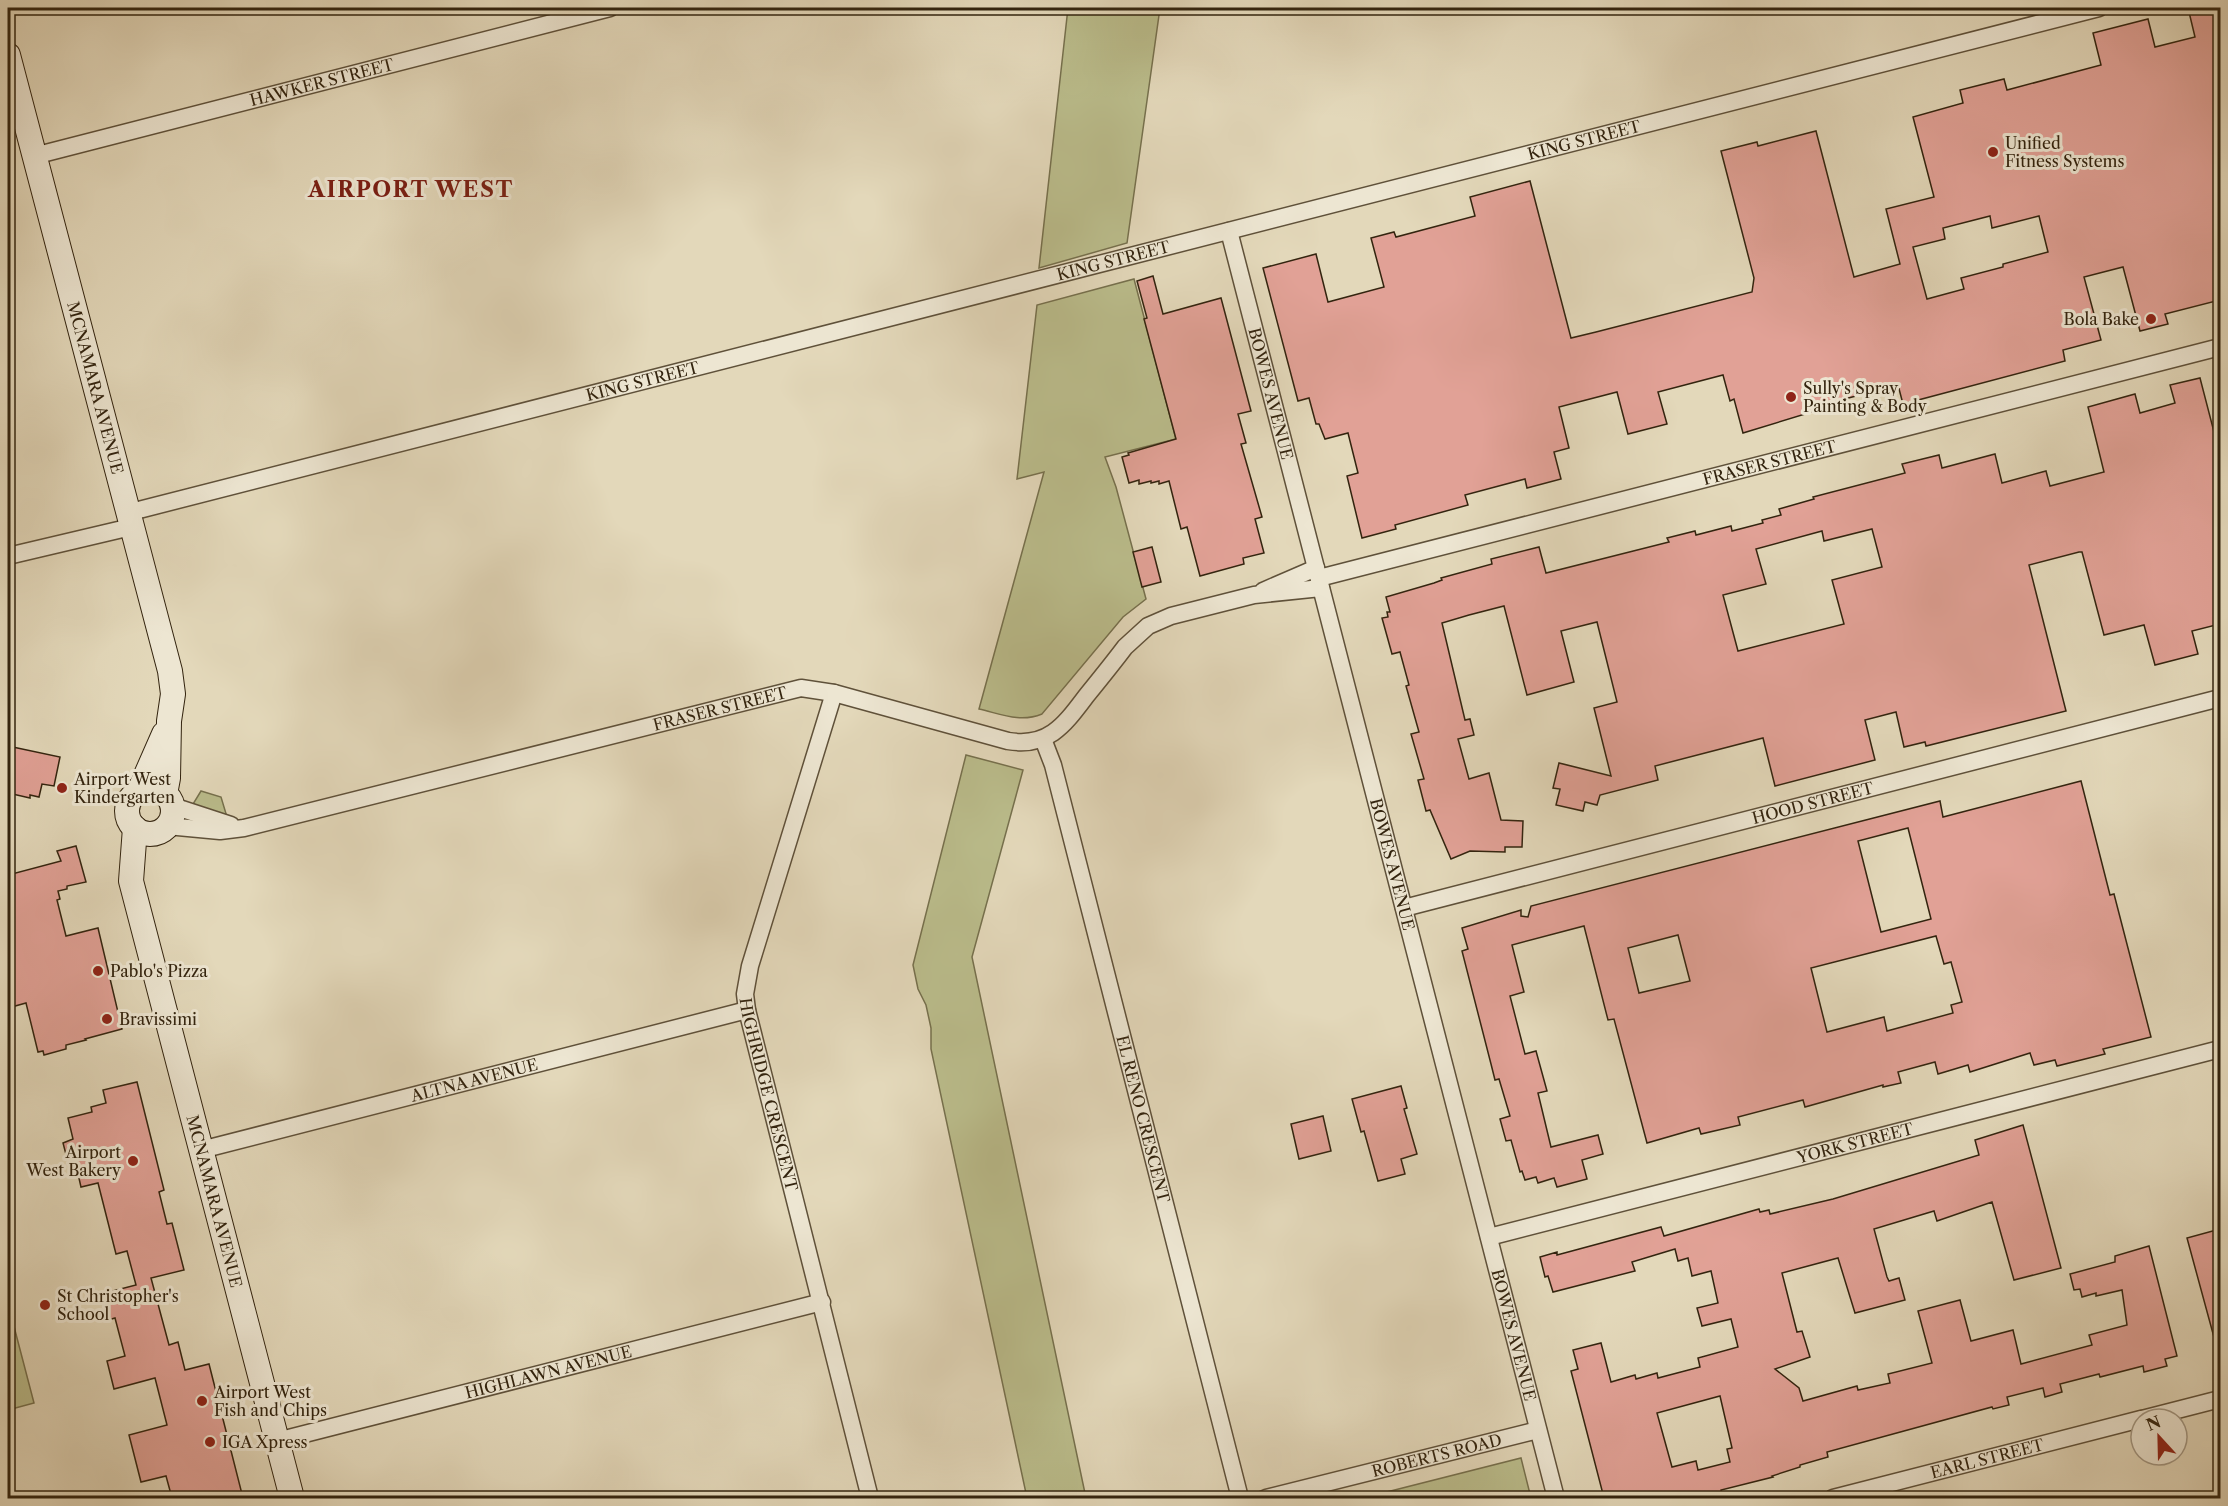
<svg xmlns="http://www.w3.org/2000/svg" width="2228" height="1506" viewBox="0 0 2228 1506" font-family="'Libre Caslon Text',serif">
	<rect width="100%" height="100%" fill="#e3d8ba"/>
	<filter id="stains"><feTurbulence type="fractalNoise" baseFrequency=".00333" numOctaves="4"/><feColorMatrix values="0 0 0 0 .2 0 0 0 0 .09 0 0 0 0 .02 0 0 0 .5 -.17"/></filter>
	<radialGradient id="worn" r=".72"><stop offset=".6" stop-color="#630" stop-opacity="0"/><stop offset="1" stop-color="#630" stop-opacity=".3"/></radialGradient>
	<g fill="#babc8b" stroke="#76704d" stroke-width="1.5">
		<polygon points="1068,8 1160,8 1127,243 1039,268"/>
		<path d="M1134 279 1176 439 1105 457 1116 487 1146 599 1123 617 1042 714C1020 723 1001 714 979 709L1044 472 1017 479 1037 305Z"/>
		<polygon points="966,755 1023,770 972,957 1086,1498 1027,1498 931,1049 931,1028 926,1005 918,989 913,965"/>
		<polygon points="201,791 221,797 227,817 193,804"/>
		<polygon points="11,1315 34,1403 8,1410 8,1316"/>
		<polygon points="1521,1458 1531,1498 1363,1498"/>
	</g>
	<g fill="#e1a196" stroke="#33240f" stroke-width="1.5" fill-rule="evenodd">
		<path d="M2208 8H2220V300L2165 314 2168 324 2140 331 2123 267 2084 277 2101 340 2063 350 2065 361 1903 404 1898 385 1814 407 1815 411 1743 433 1734 399 1730 401 1723 375 1658 392 1667 424 1628 434 1617 392 1559 407 1569 448 1554 452 1561 479 1527 488 1525 479 1465 495 1468 505 1395 525 1396 529 1362 538 1347 476 1358 473 1348 433 1325 439 1319 424H1316L1309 398 1298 401 1263 268 1316 254 1328 302 1384 287 1371 238 1394 232 1396 237 1475 216 1470 197 1530 181 1571 338 1596 332 1752 292 1754 278 1721 151 1757 142 1758 146 1816 131 1854 277 1900 264 1886 209 1934 197 1913 117 1963 103 1960 90 2004 79 2007 90 2101 65 2093 33 2148 19 2155 47 2195 37 2189 12ZM1990 216 1992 228 2039 216 2048 252 2003 264V267L1961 278 1964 289 1927 299 1913 247 1945 239 1943 228Z"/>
		<polygon points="1153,276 1163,314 1221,298 1251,411 1238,414 1246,443 1241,444 1262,517 1255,519 1264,553 1243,558 1244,564 1200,576 1187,527 1181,529 1169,481 1159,484 1159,481 1151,483 1151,481 1139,484 1139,480 1129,483 1122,457 1129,455 1128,453 1176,439 1144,319 1147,318 1137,281"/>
		<path d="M2200 378 2220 455V624L2192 631 2198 654 2155 665 2144 625 2104 635 2082 552H2079L2029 565 2066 711 1926 746 1925 742 1904 747 1896 712 1865 720 1875 760 1775 786 1763 738 1655 766 1658 780 1600 795 1597 805 1585 802 1583 811 1556 805 1560 789 1553 788 1559 763 1611 776 1594 708 1617 702 1597 622 1561 631 1574 682 1527 695 1504 606 1469 615 1442 623 1465 720 1470 719 1474 735 1458 739 1469 779 1489 773 1501 820 1523 821 1522 847H1505V852L1470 851 1451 859 1430 810 1426 811 1418 780 1424 779 1411 734 1419 732 1406 686 1409 685 1400 652 1392 654 1382 618 1388 617 1387 612H1390L1386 597 1434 583 1442 580 1441 578 1492 564 1491 559 1539 547 1546 573 1669 542 1667 538 1695 531 1696 535 1731 526 1732 531 1763 523 1762 520 1781 515 1779 509 1814 499 1813 497 1905 473 1902 464 1939 455 1942 468 1995 454 2002 483 2046 471 2050 486 2104 472 2088 407 2135 394 2140 413 2175 403 2170 385ZM1872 529 1882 567 1832 580 1844 624 1738 651 1723 595 1766 584 1756 549 1822 531 1824 541Z"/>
		<polygon points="1152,547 1161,582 1142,587 1133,552"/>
		<polygon points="8,746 60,757 54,786 42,784 39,797 30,795 30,798 8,793"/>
		<path d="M2081 781 2110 895 2114 894 2151 1037 2103 1049 2105 1054 2057 1066 2055 1060 2034 1065 2030 1053 1970 1072 1968 1065 1938 1074 1935 1062 1898 1072 1901 1083 1883 1087V1085L1805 1107 1803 1100 1738 1117 1740 1125 1701 1134 1699 1128 1647 1143 1614 1019 1608 1020 1584 926 1512 945 1524 992 1510 996 1525 1054 1536 1051 1547 1091 1538 1093 1551 1147 1598 1135 1603 1154 1582 1160 1587 1179 1557 1187 1554 1178 1538 1183 1536 1177 1525 1180 1522 1171 1520 1172 1511 1140 1506 1141 1500 1119 1510 1116 1499 1079 1495 1080 1491 1064 1462 951 1468 949 1462 928 1521 910V916L1528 917 1531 906 1940 801 1943 817ZM1908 828 1931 919 1881 932 1858 841ZM1678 935 1690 981 1639 993 1628 948ZM1936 936 1944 964 1951 962 1962 1002 1951 1005 1953 1013 1887 1031 1884 1017 1827 1032 1811 968Z"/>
		<polygon points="76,846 86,882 67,886 67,889 58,891 60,899 57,900 66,936 98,928 122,1029 85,1039 86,1040 66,1045 66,1049 44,1055 43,1051 38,1052 26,1003 8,1008 8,951 12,946 8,933 8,875 61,861 57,851"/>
		<polygon points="137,1082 164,1190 159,1192 167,1224 172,1223 184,1270 151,1278 169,1345 178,1342 185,1370 209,1364 243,1498 172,1498 166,1476 141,1482 129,1435 167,1425 155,1378 114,1389 107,1361 125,1356 115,1318 108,1320 101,1294 136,1285 127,1251 116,1254 98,1183 81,1187 76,1165 69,1166 63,1143 73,1139 68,1118 92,1112 91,1107 106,1103 103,1090"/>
		<polygon points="1401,1086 1407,1108 1404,1109 1417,1154 1401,1159 1405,1174 1378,1181 1364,1131 1361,1132 1352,1099"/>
		<polygon points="1323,1116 1331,1151 1299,1159 1291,1124"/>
		<path d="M2023 1125 2061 1268 2014 1280 1992 1202 1937 1221 1934 1211 1874 1229 1887 1277 1889 1281 1899 1278 1905 1300 1855 1313 1838 1258 1782 1273 1797 1332 1802 1331 1810 1357 1775 1369 1799 1388 1803 1401 1857 1386 1858 1390 1890 1383 1888 1374 1932 1363 1918 1311 1960 1300 1971 1341 2013 1330 2021 1364 2092 1345 2089 1335 2127 1325 2122 1290 2096 1296V1293L2082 1297 2080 1289 2074 1290 2070 1274 2115 1262V1256L2149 1246 2177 1356 2165 1359 2167 1366 2144 1372 2143 1366 2100 1377 2099 1374 2060 1384 2062 1392 2045 1397 2043 1388 2007 1397 2009 1405 1993 1409 1992 1407 1827 1452 1828 1457 1800 1465V1467L1772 1476 1773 1477 1721 1490 1722 1498H1604L1571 1371 1578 1369 1573 1350 1601 1343 1611 1382 1635 1375 1636 1379 1657 1373 1658 1378 1700 1367 1698 1358 1738 1347 1731 1319 1702 1326 1697 1308 1718 1303 1711 1271 1692 1276 1688 1258 1678 1261 1675 1249 1632 1262 1635 1271 1553 1292 1548 1276 1545 1277 1540 1257 1557 1252V1255L1661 1227 1664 1236 1759 1209 1760 1212 1769 1210 1770 1214 1833 1199 1979 1155 1975 1140ZM1720 1396 1732 1448 1727 1449 1730 1462 1698 1470 1696 1461 1672 1467 1657 1413Z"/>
		<polygon points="2220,1229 2220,1341 2215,1341 2187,1238"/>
	</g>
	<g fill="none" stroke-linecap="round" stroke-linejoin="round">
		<g stroke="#5f513a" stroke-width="19">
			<g id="street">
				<path id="s1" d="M34 156 610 8"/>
				<path id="s2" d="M1229 231 1556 1498"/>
				<path id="s3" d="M127 513 2099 8"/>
				<polyline points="8,556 131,527"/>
				<path id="s4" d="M1319 578 2220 347"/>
				<polyline points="1263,591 1316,568"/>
				<path id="s5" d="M834 693 750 966 745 994 747 1010 870 1498"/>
				<path id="s6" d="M1043 739 1053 765 1240 1498"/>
				<polyline points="173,806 231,825"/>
				<path id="s7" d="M167 826 220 831 244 828 801 688 834 693 1008 741C1049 748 1065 724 1087 695 1100 679 1113 663 1125 647L1148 626 1171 616 1254 595 1321 588"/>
				<path id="s8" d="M1404 908 2220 698"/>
				<path id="s9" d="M201 1150 747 1010"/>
				<path id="s10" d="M1489 1237 2220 1049"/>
				<polyline points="2142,1419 2220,1399"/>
				<path id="s11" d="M277 1441 822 1302"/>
				<path id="s12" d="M1266 1498 1538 1430"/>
				<path id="s13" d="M1833 1498 2141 1419"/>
			</g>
		</g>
		<g stroke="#33240f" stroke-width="26">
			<g id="secondary">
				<path id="s14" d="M8 55 170 671 173 694 169 721 168 778 165 794"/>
				<circle cx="150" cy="811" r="23"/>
				<polyline points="139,791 164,734"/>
				<path id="s15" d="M135 828 131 881 292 1498"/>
			</g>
		</g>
		<use href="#street" stroke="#ede6d2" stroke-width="16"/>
		<use href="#secondary" stroke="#ede6d2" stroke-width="24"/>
	</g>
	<g fill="#8f2418" stroke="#ede6d2" stroke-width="2">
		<circle cx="1993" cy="152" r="6"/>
		<circle cx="2151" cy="319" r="6"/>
		<circle cx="1791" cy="397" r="6"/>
		<circle cx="62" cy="788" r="6"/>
		<circle cx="98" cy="971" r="6"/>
		<circle cx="107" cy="1019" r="6"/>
		<circle cx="133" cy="1161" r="6"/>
		<circle cx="45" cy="1305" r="6"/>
		<circle cx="202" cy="1401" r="6"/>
		<circle cx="210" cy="1442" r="6"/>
	</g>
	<g text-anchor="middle" stroke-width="6" stroke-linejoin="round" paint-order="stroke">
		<g font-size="16" fill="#33240f" stroke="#ede6d2">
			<text dy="6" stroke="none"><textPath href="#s1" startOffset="297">HAWKER STREET</textPath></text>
			<text dy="6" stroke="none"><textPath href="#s3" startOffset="1504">KING STREET</textPath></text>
			<text dy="6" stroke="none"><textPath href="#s3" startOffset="1018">KING STREET</textPath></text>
			<text dy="6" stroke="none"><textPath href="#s3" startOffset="532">KING STREET</textPath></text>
			<text dy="6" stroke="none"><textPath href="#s14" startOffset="344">MCNAMARA AVENUE</textPath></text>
			<text dy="6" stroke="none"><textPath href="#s2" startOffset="168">BOWES AVENUE</textPath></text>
			<text dy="6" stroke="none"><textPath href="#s4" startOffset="465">FRASER STREET</textPath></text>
			<text dy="6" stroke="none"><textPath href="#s7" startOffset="568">FRASER STREET</textPath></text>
			<text dy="6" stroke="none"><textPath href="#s8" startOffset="422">HOOD STREET</textPath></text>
			<text dy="6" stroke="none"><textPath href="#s2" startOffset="654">BOWES AVENUE</textPath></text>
			<text dy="6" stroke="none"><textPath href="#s9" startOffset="282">ALTNA AVENUE</textPath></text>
			<text dy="6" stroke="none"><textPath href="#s5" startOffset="417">HIGHRIDGE CRESCENT</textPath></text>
			<text dy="6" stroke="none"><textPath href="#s6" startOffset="393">EL RENO CRESCENT</textPath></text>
			<text dy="6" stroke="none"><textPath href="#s10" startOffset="378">YORK STREET</textPath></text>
			<text dy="6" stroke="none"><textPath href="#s15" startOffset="384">MCNAMARA AVENUE</textPath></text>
			<text dy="6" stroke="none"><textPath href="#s2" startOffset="1140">BOWES AVENUE</textPath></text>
			<text dy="6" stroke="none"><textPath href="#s11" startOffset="280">HIGHLAWN AVENUE</textPath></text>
			<text dy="6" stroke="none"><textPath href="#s12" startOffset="176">ROBERTS ROAD</textPath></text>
			<text dy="6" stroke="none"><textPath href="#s13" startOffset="159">EARL STREET</textPath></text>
		</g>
		<g font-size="16" fill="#33240f" stroke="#ede6d2" text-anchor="start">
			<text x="2005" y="149">Unified<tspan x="2005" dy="18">Fitness Systems</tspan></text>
			<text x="2139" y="325" text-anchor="end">Bola Bake</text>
			<text x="1803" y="394">Sully's Spray<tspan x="1803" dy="18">Painting &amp; Body</tspan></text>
			<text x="74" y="785">Airport West<tspan x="74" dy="18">Kindergarten</tspan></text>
			<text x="110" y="977">Pablo's Pizza</text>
			<text x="119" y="1025">Bravissimi</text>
			<text x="121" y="1158" text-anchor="end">Airport<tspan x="121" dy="18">West Bakery</tspan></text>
			<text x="57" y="1302">St Christopher's<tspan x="57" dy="18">School</tspan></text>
			<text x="214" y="1398">Airport West<tspan x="214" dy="18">Fish and Chips</tspan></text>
			<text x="222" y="1448">IGA Xpress</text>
		</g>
		<g font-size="22" font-weight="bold" letter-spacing="1.5" fill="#7a1f14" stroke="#ede6d2">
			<text x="411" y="197">AIRPORT WEST</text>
		</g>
	</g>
	<rect width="2228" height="1506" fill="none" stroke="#e3d8ba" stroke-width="30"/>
	<rect x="9" y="9" width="2210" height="1488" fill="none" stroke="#33240f" stroke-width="3"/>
	<rect x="15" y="15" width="2198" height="1476" fill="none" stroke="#33240f" stroke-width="1.5"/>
	<g transform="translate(2159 1437) rotate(338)"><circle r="28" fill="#ede6d2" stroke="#a39884" stroke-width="1.5"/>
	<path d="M0-4.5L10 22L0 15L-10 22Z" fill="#8f2418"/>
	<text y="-9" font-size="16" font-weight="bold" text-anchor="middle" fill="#33240f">N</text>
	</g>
	<rect width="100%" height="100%" filter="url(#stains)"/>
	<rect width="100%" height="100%" fill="url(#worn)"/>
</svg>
